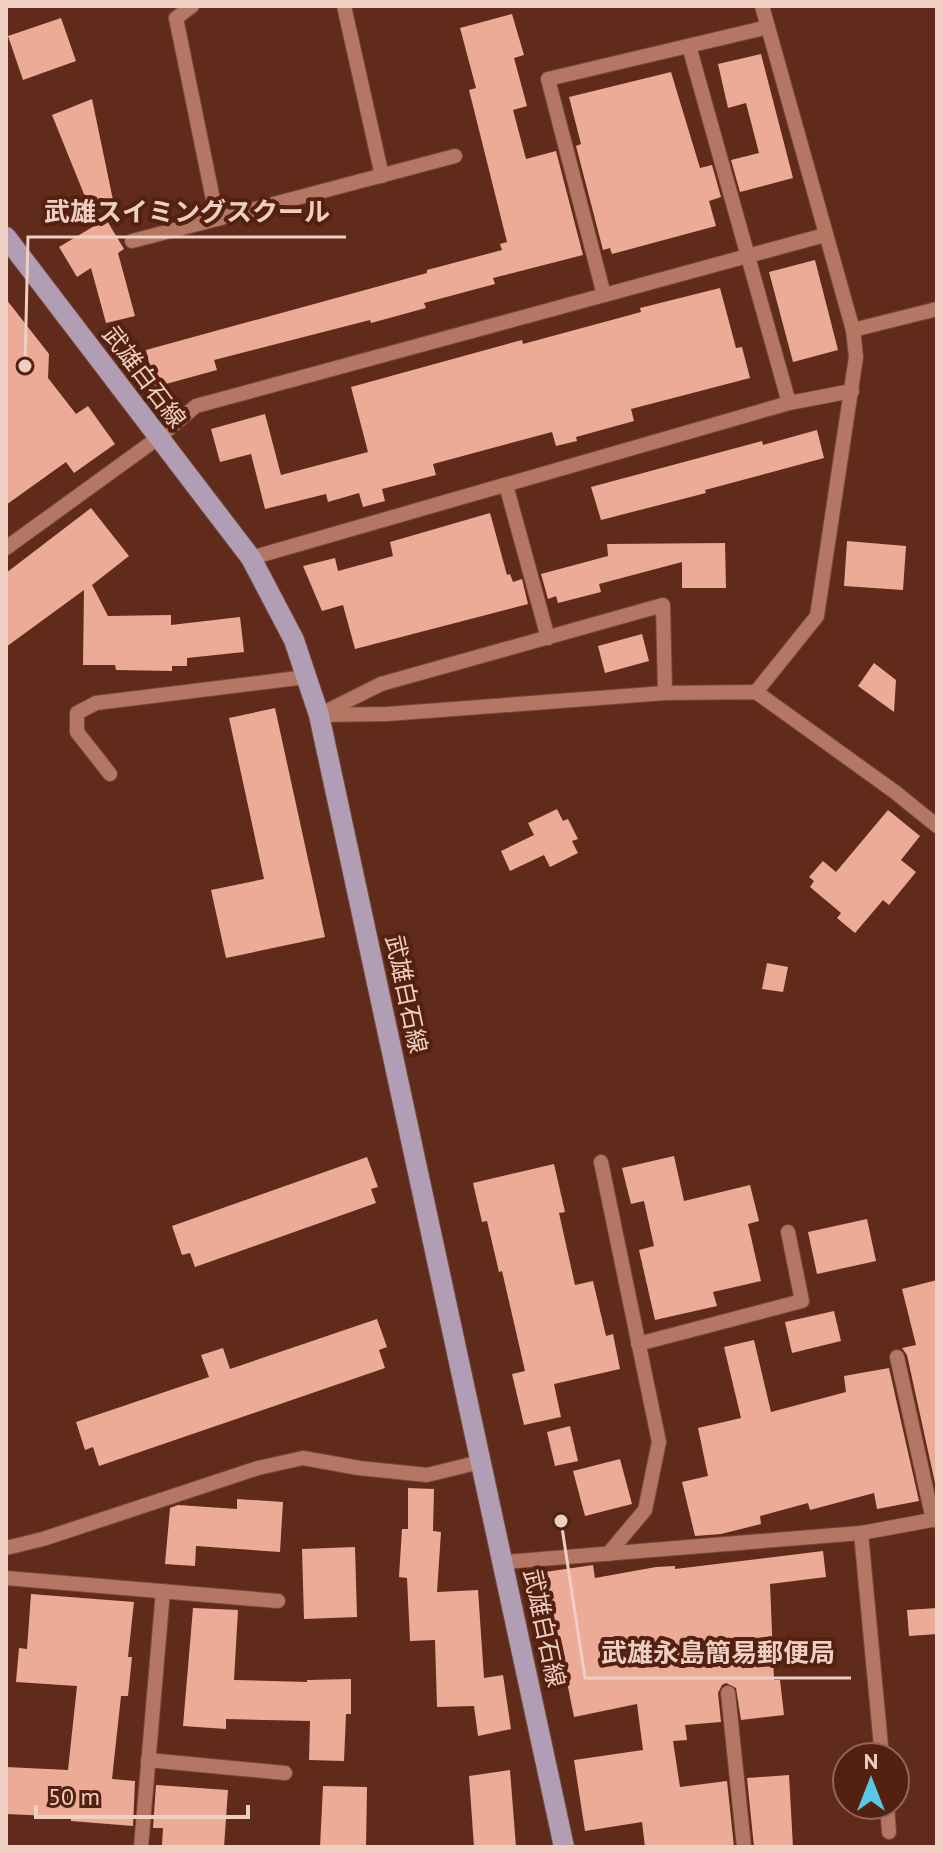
<svg xmlns="http://www.w3.org/2000/svg" width="943" height="1853" viewBox="0 0 943 1853" font-family="'PT Sans','Noto Sans JP',sans-serif">
	<rect width="100%" height="100%" fill="#602b1a"/>
	<g fill="#ebab97">
		<polygon points="512,14 524,55 514,58 527,106 513,110 526,159 556,151 583,255 493,278 495,284 424,303 426,308 371,323 370,320 214,360 217,370 155,387 146,350 427,273 427,270 502,250 500,244 507,242 469,90 476,88 460,28"/>
		<polygon points="61,18 76,61 23,80 8,36"/>
		<polygon points="761,54 793,178 740,192 731,160 759,153 746,103 728,108 718,64"/>
		<polygon points="671,72 700,168 712,165 721,197 709,201 716,226 612,254 610,248 603,250 576,146 581,144 569,97"/>
		<polygon points="92,99 113,200 90,209 52,115"/>
		<polygon points="106,219 124,249 118,253 135,316 106,323 91,268 77,277 59,247"/>
		<polygon points="815,260 838,350 793,362 769,272"/>
		<polygon points="720,288 736,348 742,347 750,378 631,409 634,421 576,437 577,441 556,446 552,432 433,464 436,475 382,489 385,501 363,507 359,493 328,502 326,494 265,509 251,454 220,462 211,429 265,414 281,475 368,452 351,387 522,340 523,344 641,312 640,308"/>
		<polygon points="6,299 49,354 48,378 76,414 88,406 115,444 74,473 66,462 6,505"/>
		<polygon points="817,430 824,458 705,490 706,493 601,520 591,487 762,441 763,445"/>
		<polygon points="91,508 129,556 92,585 108,616 171,615 171,625 240,617 244,652 187,658 187,666 172,666 172,671 116,670 115,665 83,665 84,590 6,647 6,573"/>
		<polygon points="490,513 507,575 510,574 513,582 522,579 528,604 355,649 343,605 322,611 303,566 335,558 338,571 393,556 390,542"/>
		<polygon points="847,541 906,546 903,590 844,586"/>
		<polygon points="725,543 726,588 682,588 682,562 599,584 601,592 558,603 556,596 548,599 541,574 608,556 607,544"/>
		<polygon points="642,634 649,661 605,673 598,646"/>
		<polygon points="874,663 896,680 894,712 858,686"/>
		<polygon points="275,708 325,937 226,958 211,890 264,879 229,718"/>
		<polygon points="557,809 563,821 568,819 578,839 572,841 578,853 550,867 544,855 510,871 501,851 534,835 528,823"/>
		<polygon points="888,810 920,836 901,860 916,872 889,905 883,900 855,933 837,918 841,913 810,887 814,881 809,877 823,861 836,872"/>
		<polygon points="767,963 788,967 783,992 762,989"/>
		<polygon points="674,1156 684,1201 750,1185 759,1221 748,1224 761,1281 713,1292 717,1306 655,1320 639,1250 654,1246 644,1201 631,1204 622,1168"/>
		<polygon points="367,1157 378,1187 371,1189 376,1203 195,1267 190,1253 182,1255 172,1226"/>
		<polygon points="554,1164 565,1212 559,1213 575,1285 593,1281 606,1336 613,1334 620,1369 554,1384 561,1417 524,1425 512,1374 525,1371 502,1271 499,1272 487,1221 482,1222 473,1183"/>
		<polygon points="867,1219 876,1261 817,1274 808,1232"/>
		<polygon points="937,1280 937,1492 907,1355 902,1348 916,1345 902,1289"/>
		<polygon points="834,1311 841,1341 792,1353 785,1322"/>
		<polygon points="377,1319 387,1347 379,1350 385,1368 99,1466 93,1447 85,1450 76,1422 209,1377 201,1355 223,1348 230,1369"/>
		<polygon points="754,1340 771,1412 846,1392 844,1376 889,1368 919,1501 877,1509 874,1493 810,1510 808,1503 760,1516 761,1524 721,1534 695,1536 682,1482 708,1476 698,1428 741,1418 724,1347"/>
		<polygon points="570,1426 578,1461 555,1466 547,1432"/>
		<polygon points="620,1459 632,1504 585,1516 573,1471"/>
		<polygon points="408,1488 434,1489 433,1531 441,1532 437,1592 478,1590 484,1678 503,1675 511,1729 478,1736 474,1706 437,1707 435,1640 410,1641 407,1578 399,1577 402,1529 408,1529"/>
		<polygon points="237,1499 283,1502 280,1552 196,1546 195,1566 165,1564 170,1508 178,1505 237,1509"/>
		<polygon points="355,1547 357,1617 304,1619 302,1549"/>
		<polygon points="823,1551 826,1577 770,1584 774,1680 780,1680 784,1715 741,1720 736,1688 726,1683 722,1685 718,1693 721,1722 685,1725 687,1740 673,1741 680,1787 727,1781 734,1847 645,1847 642,1822 585,1831 574,1760 643,1750 637,1704 574,1717 545,1572 593,1565 595,1578 656,1567 675,1566 675,1569"/>
		<polygon points="31,1594 134,1602 128,1657 132,1657 128,1696 121,1696 112,1779 135,1781 133,1826 71,1821 71,1817 6,1814 6,1767 68,1770 77,1686 16,1682 19,1648 27,1649"/>
		<polygon points="193,1608 238,1610 234,1680 307,1682 307,1680 351,1679 351,1714 346,1714 344,1761 309,1760 310,1721 226,1719 226,1729 183,1726"/>
		<polygon points="937,1608 937,1634 909,1636 907,1610"/>
		<polygon points="510,1770 516,1847 474,1847 469,1776"/>
		<polygon points="789,1775 793,1847 754,1847 747,1778"/>
		<polygon points="156,1785 228,1790 224,1847 162,1845 163,1828 153,1828"/>
		<polygon points="323,1786 367,1787 366,1847 320,1847"/>
	</g>
	<g fill="none" stroke-linecap="round" stroke-linejoin="round">
		<g stroke="#77493b" stroke-width="16">
			<g id="minor">
				<polyline points="344,6 382,176"/>
				<polyline points="689,46 789,403"/>
				<polyline points="217,219 455,156"/>
				<polyline points="132,241 217,219 176,18 192,6"/>
				<polyline points="604,295 548,79 768,27"/>
				<polyline points="853,330 937,309"/>
				<polyline points="506,485 548,638"/>
				<polyline points="6,548 158,438 196,406 825,235"/>
				<polyline points="251,558 789,403 852,391"/>
				<polyline points="756,692 817,616 856,357 853,330 762,6"/>
				<polyline points="323,713 381,684 663,605 665,693"/>
				<polyline points="319,715 387,714 665,693 756,692 895,792 937,826"/>
				<polyline points="110,774 77,732 77,713 96,703 306,677"/>
				<polyline points="601,1162 659,1442 645,1510 608,1554"/>
				<polyline points="638,1344 802,1301 788,1232"/>
				<polyline points="897,1357 933,1520"/>
				<polyline points="861,1533 882,1757"/>
				<polyline points="6,1548 43,1539 258,1468 303,1458 359,1468 427,1475 480,1462"/>
				<polyline points="504,1562 861,1533 937,1519"/>
				<polyline points="6,1578 278,1601"/>
				<polyline points="728,1693 744,1847"/>
				<polyline points="148,1760 285,1773"/>
				<polyline points="887,1805 889,1832"/>
				<polyline points="141,1847 163,1591"/>
			</g>
		</g>
		<g stroke="#77493b" stroke-width="22">
			<polyline id="major" points="6,237 251,558 294,640 319,715 564,1847"/>
		</g>
		<use href="#minor" stroke="#b37764" stroke-width="14"/>
		<use href="#major" stroke="#b29eb4" stroke-width="20"/>
	</g>
	<g text-anchor="middle" stroke-width="8" stroke-linejoin="round" paint-order="stroke">
		<g font-size="24" fill="#efcec3" stroke="#542110">
			<text transform="translate(144 377) rotate(53)" y="8">武雄白石線</text>
			<text transform="translate(406 994) rotate(78)" y="8">武雄白石線</text>
			<text transform="translate(544 1628) rotate(78)" y="8">武雄白石線</text>
		</g>
	</g>
	<path fill="none" stroke="#efcec3" stroke-width="3" d="M25 366L28 237H346M561 1521L585 1678H851"/>
	<g fill="#efcec3" stroke="#542110" stroke-width="3">
		<circle cx="25" cy="366" r="8"/>
		<circle cx="561" cy="1521" r="8"/>
	</g>
	<g font-size="26" text-anchor="middle" font-weight="bold" fill="#efcec3" stroke="#542110" stroke-width="8" stroke-linejoin="round" paint-order="stroke">
		<text x="187" y="221">武雄スイミングスクール</text>
		<text x="718" y="1662">武雄永島簡易郵便局</text>
	</g>
	<rect width="943" height="1853" fill="none" stroke="#efcec3" stroke-width="16"/>
	<g transform="translate(871 1781)"><circle r="38" fill="#542110" stroke="#926658" stroke-width="2"/>
	<path d="M0-6L14 30L0 20L-14 30Z" fill="#5ac8e5"/>
	<text y="-12" font-size="22" font-weight="bold" text-anchor="middle" fill="#efcec3">N</text>
	</g>
	<path d="M36 1805v12h212v-12" fill="none" stroke="#efcec3" stroke-width="4"/>
	<text x="48" y="1805" font-size="24" fill="#efcec3" stroke="#542110" stroke-width="6" paint-order="stroke">50 m</text>
</svg>
